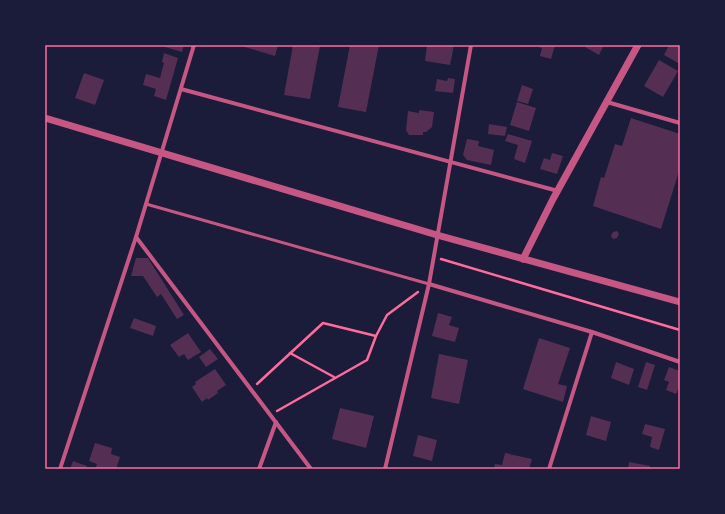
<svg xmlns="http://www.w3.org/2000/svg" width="725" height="514" viewBox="0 0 725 514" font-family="'PT Sans Narrow',sans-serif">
	<rect width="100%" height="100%" fill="#1b1b3a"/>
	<g fill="#542f53">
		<polygon points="166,45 184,45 182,52 165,47"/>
		<polygon points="238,45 278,45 275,56"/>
		<polygon points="293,45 320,46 310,99 284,95"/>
		<polygon points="350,45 379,45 366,112 338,107"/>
		<polygon points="427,45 454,45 450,65 425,61"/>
		<polygon points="539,45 555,45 551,59 540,56 542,48 539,47"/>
		<polygon points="586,45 604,45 599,55 585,47"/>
		<polygon points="669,45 680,45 680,64 664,55"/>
		<polygon points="164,53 178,58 166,100 154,96 156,89 143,85 146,74 160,78 164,63 162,62"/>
		<polygon points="659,60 678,71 663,97 644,86"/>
		<polygon points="84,73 104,80 95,105 75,98"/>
		<polygon points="448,78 455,79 453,93 435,91 437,79 447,81"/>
		<polygon points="522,85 533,89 528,104 517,101"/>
		<polygon points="517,102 536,108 529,131 510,125"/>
		<polygon points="419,110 434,112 432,127 426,132 423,132 423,135 409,135 406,130 408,111 419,113"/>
		<polygon points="631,118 680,134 680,168 661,229 593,206 601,177 604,178 615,144 622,146"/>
		<polygon points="489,124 507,127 505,136 488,134"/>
		<polygon points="508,134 532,141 525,163 514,159 518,145 505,141"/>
		<polygon points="467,139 479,141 478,146 494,150 491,165 467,160 463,155"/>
		<polygon points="552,153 563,156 557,174 540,169 544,158 550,160"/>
		<polygon points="617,231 619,234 617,238 613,239 611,236 613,232"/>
		<polygon points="136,258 148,258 184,315 177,319 161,294 157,297 143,276 131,276"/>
		<polygon points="438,313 452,317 449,325 459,328 455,342 432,336"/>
		<polygon points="134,318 156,326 153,336 130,328"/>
		<polygon points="188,333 201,352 188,360 184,354 179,357 170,345"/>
		<polygon points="539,338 570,348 558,384 567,386 563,402 523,389"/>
		<polygon points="210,349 218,359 206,367 199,357"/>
		<polygon points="439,354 468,360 459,404 431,398"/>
		<polygon points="616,362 634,369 629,385 611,378"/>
		<polygon points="646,362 655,365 647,390 638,387"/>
		<polygon points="669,367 680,371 680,385 676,394 666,390 669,382 664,380"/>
		<polygon points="215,369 226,385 217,391 218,393 208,400 207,398 202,402 192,387 196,384 195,382"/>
		<polygon points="340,408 374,416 366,448 332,439"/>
		<polygon points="591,416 611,422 606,441 586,435"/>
		<polygon points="645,424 665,429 659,450 650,447 652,437 642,434"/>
		<polygon points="418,435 437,440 432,461 413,456"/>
		<polygon points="95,443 112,448 111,454 120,457 116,469 95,469 97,464 89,461"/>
		<polygon points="505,453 532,459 529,469 494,469 495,464 502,465"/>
		<polygon points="73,461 87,466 86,469 70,469"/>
		<polygon points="629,462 650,466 650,469 628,469"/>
	</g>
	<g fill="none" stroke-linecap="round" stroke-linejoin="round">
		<g stroke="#ff6b9d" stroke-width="2.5">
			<polyline points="441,259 680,330"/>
			<polyline points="290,353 334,377"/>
			<polyline points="257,384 323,323 376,336"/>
			<polyline points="277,411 367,360 376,336 387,315 418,292"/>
		</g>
		<polyline stroke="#c65784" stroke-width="3" points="146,204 429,284"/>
		<g stroke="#c65784" stroke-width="4">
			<polyline points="181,89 558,191"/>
			<polyline points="607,102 680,123"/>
			<polyline points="136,237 311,469"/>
			<polyline points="429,284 592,332 680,362"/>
			<polyline points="60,469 136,237 194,45"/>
			<polyline points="259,469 276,422"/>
			<polyline points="385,469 429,284 471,45"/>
			<polyline points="549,469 592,332"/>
		</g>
		<g stroke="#c65784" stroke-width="7">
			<polyline points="45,118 437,235 680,302"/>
			<polyline points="523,259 553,199 638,45"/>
		</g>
	</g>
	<rect width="725" height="514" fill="none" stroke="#1b1b3a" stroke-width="92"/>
	<rect x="46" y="46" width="633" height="422" fill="none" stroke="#ff6b9d" stroke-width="1.5"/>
</svg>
